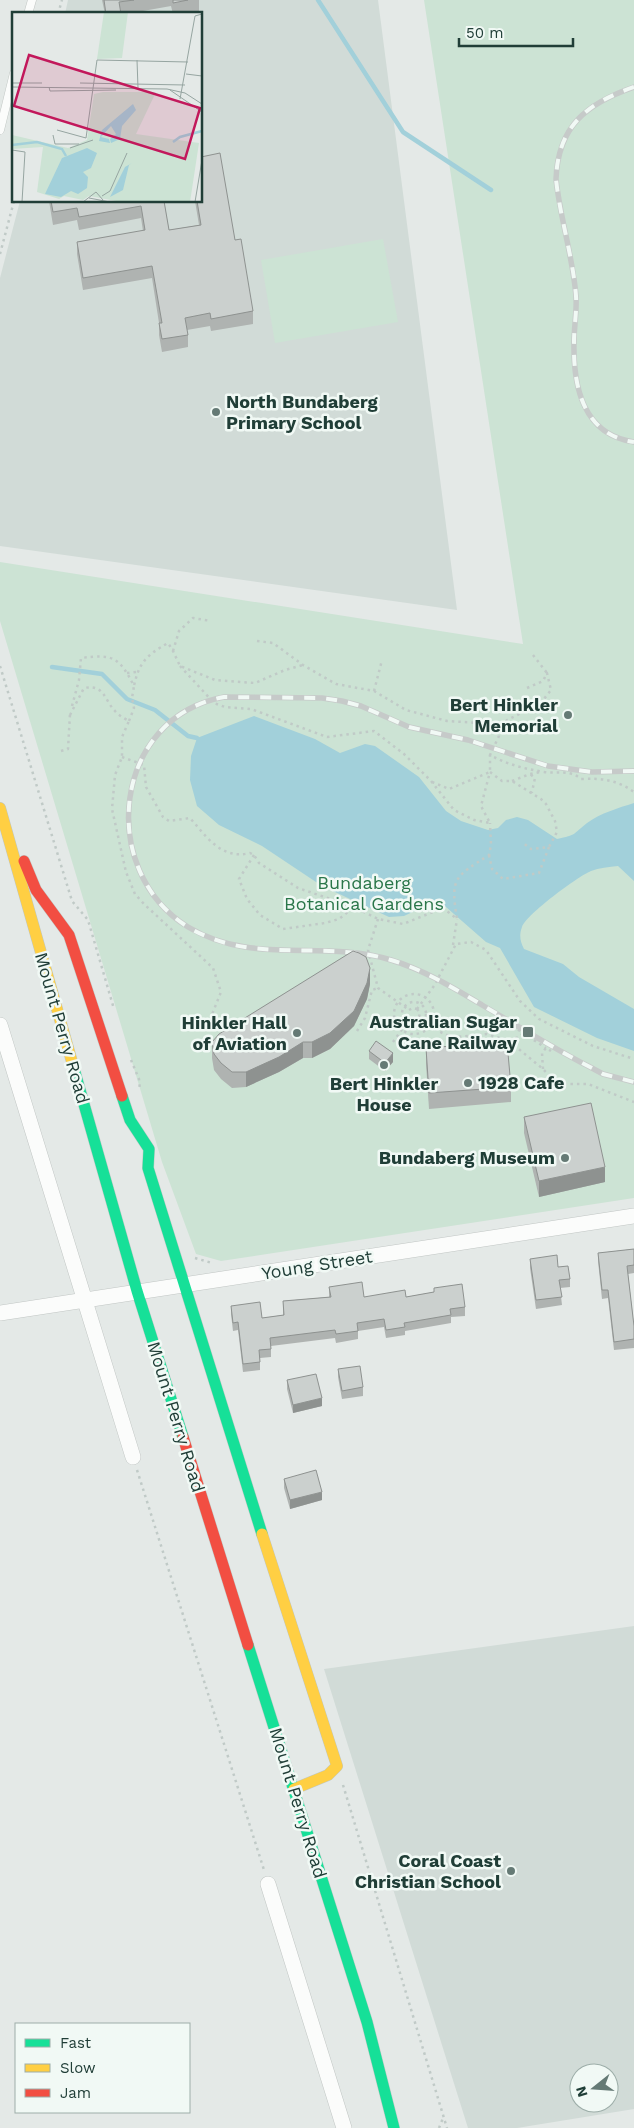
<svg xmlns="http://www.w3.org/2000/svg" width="634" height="2128" viewBox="0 0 634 2128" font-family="'Work Sans',sans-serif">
	<rect width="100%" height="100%" fill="#e4e9e7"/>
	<g fill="#d1dbd7" fill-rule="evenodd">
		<polygon points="68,0 378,0 457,610 0,546 0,278 20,201 201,201 201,14 65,14"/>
		<path d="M634 1626V2109L517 2128H468L324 1669ZM579 2073H609V2103H579Z"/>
	</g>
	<g fill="#cce3d4">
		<polygon points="424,0 634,0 634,1198 221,1261 196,1254 162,1162 0,621 0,562 523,644"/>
		<polygon points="383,239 398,322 275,343 261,260"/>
	</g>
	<path fill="#a2d0da" d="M254 716 315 739 340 753 365 744 375 746 419 777 446 811 461 821 488 830 498 828 506 820 517 817 528 820 557 839C577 835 573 834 587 823 601 813 618 808 634 803V881L618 866C609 867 599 868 591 871 577 877 527 914 522 927 519 935 520 941 524 949L563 964 579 977 634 1009V1051L597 1038 534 1007 500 948 486 942 446 907 425 906 404 916 389 917 322 886 262 846 219 825 197 806 190 780 191 756 197 738Z"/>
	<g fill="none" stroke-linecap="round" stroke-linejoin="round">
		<g stroke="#a2d0da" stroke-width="4.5">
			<polyline points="318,0 403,132 491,190"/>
			<polyline points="52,667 102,674 127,699 155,710 188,736 197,738"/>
		</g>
		<g stroke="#c1c6c4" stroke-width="9">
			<g id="lane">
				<polyline points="28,14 32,0"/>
				<polyline points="0,130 14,73"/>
			</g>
		</g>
		<g stroke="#c1c6c4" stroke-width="16">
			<g id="street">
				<polyline points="0,1025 133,1457"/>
				<polyline points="0,1313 634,1216"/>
				<polyline points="268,1884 344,2128"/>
			</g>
		</g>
		<g stroke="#bfc7c4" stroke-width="12">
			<g id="fast">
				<polyline points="74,1069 137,1291 183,1437"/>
				<polyline points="122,1096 130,1120 149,1149 148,1168 262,1534"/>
				<polyline points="248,1645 367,2022 394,2128"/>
			</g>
		</g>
		<g stroke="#bfc7c4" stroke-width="12">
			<g id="slow">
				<polyline points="0,808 74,1069"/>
				<polyline points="262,1534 337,1766 328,1775 294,1789"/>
			</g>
		</g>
		<g stroke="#bfc7c4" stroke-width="12">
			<g id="jam">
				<polyline points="24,861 36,890 69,935 122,1096"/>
				<polyline points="183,1437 248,1645"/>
			</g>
		</g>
		<g stroke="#c0cac7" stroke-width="2.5" stroke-dasharray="2.5 4" stroke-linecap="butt">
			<polyline points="58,14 62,0"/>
			<polyline points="0,254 14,201"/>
			<polyline points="257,641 273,643 303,665 336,684 374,691 406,710 447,721 479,723 499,729"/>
			<polyline points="173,651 179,631 193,618 211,621"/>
			<polyline points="533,655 547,673"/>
			<polyline points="0,666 72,901 88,920 114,1009"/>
			<polyline points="180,666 214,703 225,707 251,709 327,737 374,731 404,754 431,781 454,810 474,820 490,823 481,806 490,772 502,781 512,781 541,799 546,804 555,821 557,832 549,847"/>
			<polyline points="127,673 137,672"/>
			<path d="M527 688 543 681 547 673 551 690 540 704 507 720 499 729V736L490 755C506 764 525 769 544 772 558 774 569 769 581 779 602 778 617 780 634 792"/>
			<polyline points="374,691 382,660"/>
			<path d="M72 706 79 680 81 658C114 654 119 657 134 686 139 662 147 655 168 643L173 651 180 666 215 680 255 683 285 670 303 665"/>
			<path d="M70 715 84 688C105 684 104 700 115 711 118 715 124 718 129 721L122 737V757L115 775 112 809 126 872 135 894 144 904 213 968 221 992 211 1017"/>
			<polyline points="129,721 134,708 132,698 134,686"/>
			<polyline points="61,751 68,749 70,714"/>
			<path d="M122 757 144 765 146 787 163 817 169 821 190 818C207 837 221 860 250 853L254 855 259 863 298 888 354 907 378 919 403 924 443 908 457 919C450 877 455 877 489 855L491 845 490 823"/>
			<polyline points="512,781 530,774 541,772"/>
			<polyline points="432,782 449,789 490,772 490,755"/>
			<polyline points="530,793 532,792 535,778 530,774"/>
			<polyline points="254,855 239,879 247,899 260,915 283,929 325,923 339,919 354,907"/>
			<polyline points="489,855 492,869 503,879 539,873 549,847 531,849 522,842"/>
			<polyline points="378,919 368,950 378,988 409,1010"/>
			<polyline points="453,945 457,919"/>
			<circle cx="414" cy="1014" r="20"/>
			<circle cx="414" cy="1014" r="12"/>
			<polyline points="417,1009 434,986 456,944 471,942 486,950 520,1001 539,1019 593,1046 634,1059"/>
			<polyline points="417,1009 420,1013 419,1017"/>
			<polyline points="409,1010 413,1008 417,1009"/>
			<polyline points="419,1017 438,1031 447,1035 457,1037 487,1034 509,1041 521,1036 523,1033 511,1025"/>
			<polyline points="410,1018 414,1020 419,1017"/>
			<polyline points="357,1031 365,1018 372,990 378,988"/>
			<polyline points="523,1033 546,1048"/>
			<polyline points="509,1041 543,1069 557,1084 588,1084 634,1102"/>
			<polyline points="393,1042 410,1018"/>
			<polyline points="131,1060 139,1079 140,1090"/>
			<polyline points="543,1069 542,1053 546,1048 551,1051"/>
			<polyline points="195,1258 212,1263"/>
			<polyline points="137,1470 264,1870"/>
			<polyline points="343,1785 447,2128"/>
			<polyline points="439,2128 443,2118"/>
		</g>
		<use href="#lane" stroke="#fbfcfb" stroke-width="8"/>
		<use href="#street" stroke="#fbfcfb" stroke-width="15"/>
		<use href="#fast" stroke="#16e098" stroke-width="11"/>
		<use href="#slow" stroke="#ffcf43" stroke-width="11"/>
		<use href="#jam" stroke="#f24e42" stroke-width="11"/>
		<g stroke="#c6cac9" stroke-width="5.5">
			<g id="rail">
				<path d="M634 87C587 103 558 126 556 179 560 218 573 257 576 296 577 311 574 327 574 342 573 386 583 435 634 442"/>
				<path d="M634 771 592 772 548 766 468 740 409 727 361 706 342 701 322 698 224 697C113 717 96 870 188 927 253 966 321 939 391 960 424 970 452 987 482 1005 518 1026 553 1048 590 1067L603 1074 634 1082"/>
			</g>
		</g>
		<use href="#rail" stroke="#f1f9f5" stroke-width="4" stroke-dasharray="11" stroke-linecap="butt"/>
	</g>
	<g fill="#afb3b1">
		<polygon points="102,0 199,0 199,11 180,14 173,14 171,6 126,14 105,14"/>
		<polygon points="49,201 164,201 169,230 199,225 195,201 201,201 235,240 253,311 253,324 211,331 210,326 187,330 188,335 188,347 162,352 159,335 159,323 152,278 83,290 77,254 77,242 143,231 141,218 79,230 77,220 53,225"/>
		<polygon points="370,984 367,999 354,1026 330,1049 312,1058 303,1058 279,1072 246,1087 232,1088 221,1079 214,1070 212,1058 212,1042"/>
		<polygon points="426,1048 511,1087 511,1102 429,1109 426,1064"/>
		<polygon points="369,1051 393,1062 385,1071 369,1059"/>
		<polygon points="524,1117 605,1182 539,1197 524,1133"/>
		<polygon points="634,1249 634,1273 628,1274 634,1326 634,1348 614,1350 608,1298 602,1299 598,1261 598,1253"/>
		<polygon points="530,1259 558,1267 570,1279 570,1287 560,1288 562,1305 536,1309 530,1268"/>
		<polygon points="329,1287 364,1297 406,1297 434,1292 434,1288 465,1307 465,1316 451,1317 451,1323 405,1331 405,1335 386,1338 384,1327 358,1331 358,1339 336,1343 335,1338 271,1346 271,1357 260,1358 260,1370 243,1372 238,1330 233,1331 231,1314 231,1306 262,1318 283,1315 283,1301 329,1297"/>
		<polygon points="338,1369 363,1387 363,1396 342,1399 338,1377"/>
		<polygon points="287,1380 322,1406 293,1413 287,1389"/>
		<polygon points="284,1479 322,1500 290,1509 284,1488"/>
	</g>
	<g fill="#8e9290">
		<polygon points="370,968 370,984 367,999 354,1026 330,1049 312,1058 312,1042"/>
		<polygon points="303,1042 303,1058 279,1072 246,1087 246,1072"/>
		<polygon points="393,1053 393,1062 385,1071 385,1063"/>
		<polygon points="605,1167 605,1182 539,1197 539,1181"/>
		<polygon points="322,1398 322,1406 293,1413 293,1405"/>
		<polygon points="322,1492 322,1500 290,1509 290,1500"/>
	</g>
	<g fill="#cbd0ce" stroke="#8e9290">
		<polygon points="104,0 134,0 119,2 121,14 106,14"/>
		<polygon points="173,0 188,0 173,3"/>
		<polygon points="220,153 235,240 241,239 253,311 211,319 210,313 185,318 188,335 162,339 159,323 162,323 152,266 83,278 77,242 145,230 141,206 79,217 77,208 53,212 51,201 164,201 169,230 201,225 197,201 201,201 201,157"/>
		<polygon points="353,951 359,953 366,957 370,968 367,983 354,1011 330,1033 312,1042 303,1042 279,1057 246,1072 232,1072 221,1063 214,1054 212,1042 219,1034"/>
		<polygon points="376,1041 393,1053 385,1063 369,1051"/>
		<polygon points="507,1042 511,1087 429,1093 426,1048"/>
		<polygon points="591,1103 605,1167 539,1181 524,1117"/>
		<polygon points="634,1249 634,1265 627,1266 634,1326 634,1339 614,1342 608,1290 602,1290 598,1253"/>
		<polygon points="557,1255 558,1267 568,1266 570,1279 559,1280 562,1297 536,1300 530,1259"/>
		<polygon points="362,1282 364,1297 405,1290 406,1297 434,1292 434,1288 462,1284 465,1307 450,1309 451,1315 404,1323 405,1327 386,1330 384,1319 357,1323 358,1331 336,1334 335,1330 270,1338 271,1349 259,1350 260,1362 243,1364 238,1322 233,1323 231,1306 260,1302 262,1318 284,1315 283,1301 331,1297 329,1287"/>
		<polygon points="360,1366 363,1387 342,1391 338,1369"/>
		<polygon points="316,1374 322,1398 293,1405 287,1380"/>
		<polygon points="316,1470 322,1492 290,1500 284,1479"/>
	</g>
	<g fill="#657a75" stroke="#f1f9f5" stroke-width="2">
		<circle cx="216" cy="412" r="5"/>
		<circle cx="568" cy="715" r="5"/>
		<rect x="522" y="1026" width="12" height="12" rx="2.5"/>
		<circle cx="297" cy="1033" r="5"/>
		<circle cx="384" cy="1065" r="5"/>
		<circle cx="468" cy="1083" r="5"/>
		<circle cx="565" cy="1158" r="5"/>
		<circle cx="511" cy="1871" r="5"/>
	</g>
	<g text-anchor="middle" stroke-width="5" stroke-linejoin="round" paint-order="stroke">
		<g font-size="18" font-weight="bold" fill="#203e37" stroke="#f1f9f5" text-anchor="end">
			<text x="226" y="408" text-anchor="start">North Bundaberg<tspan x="226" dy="21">Primary School</tspan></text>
			<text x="558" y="711">Bert Hinkler<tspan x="558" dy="21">Memorial</tspan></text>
			<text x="517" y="1028">Australian Sugar<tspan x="517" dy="21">Cane Railway</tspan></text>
			<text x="287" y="1029">Hinkler Hall<tspan x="287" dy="21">of Aviation</tspan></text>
			<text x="478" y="1089" text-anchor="start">1928 Cafe</text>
			<text x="384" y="1090" text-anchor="middle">Bert Hinkler<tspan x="384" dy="21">House</tspan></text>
			<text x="555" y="1164">Bundaberg Museum</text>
			<text x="501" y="1867">Coral Coast<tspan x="501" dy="21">Christian School</tspan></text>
		</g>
		<g font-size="18" fill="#297649" stroke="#f1f9f5">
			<text x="364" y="889">Bundaberg<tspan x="364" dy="21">Botanical Gardens</tspan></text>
		</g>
		<g font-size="18" fill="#203e37" stroke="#f1f9f5">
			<text transform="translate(62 1028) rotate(74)" y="6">Mount Perry Road</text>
			<text transform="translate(317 1265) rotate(-9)" y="6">Young Street</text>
			<text transform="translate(176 1417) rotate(73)" y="6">Mount Perry Road</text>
			<text transform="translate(298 1803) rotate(73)" y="6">Mount Perry Road</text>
		</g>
	</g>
	<g transform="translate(12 12)">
		<rect width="190" height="190" fill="#e4e9e7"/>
		<path d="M92 0H116L110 46 85 47ZM91 80H144L124 122 187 131 178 190H110L77 184 71 188 52 184 47 187 25 180 31 135 0 137V123L56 136 75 128 82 82Z" fill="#cce3d4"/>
		<path d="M121 92 124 98 110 114 108 127 99 131 98 127 104 122 99 114 89 125 97 127 98 131 87 129 90 118ZM75 136 85 141 79 156 71 160 76 165 75 176 66 182 59 179 49 185 33 182 50 146ZM120 151 117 153 111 178 98 185 113 155Z" fill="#a2d0da"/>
		<path fill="none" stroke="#a2d0da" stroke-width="2.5" d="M161 130 168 125 190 119M0 133 25 130 50 137 54 144"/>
		<path fill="none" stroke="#96a5a1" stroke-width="1" d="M125 48 126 76M174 62 190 64M0 71H30M68 71 173 73M0 75 155 77 173 81 190 92M37 75 38 79 104 78M158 78 190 100M168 87 183 4 190 2M45 118 74 126 85 48 176 50M41 123 43 132H67M58 136 81 128M0 138 13 140 10 190M90 184 98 179 115 141M77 186 98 190M71 190 84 180 91 188M183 190 190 148"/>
		<path fill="#c2185b" fill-opacity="0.15" stroke="#c2185b" stroke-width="2.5" d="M17 43 188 96 173 147 2 94Z"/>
		<rect width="190" height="190" fill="none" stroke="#203e37" stroke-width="2.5"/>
	</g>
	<rect x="15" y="2023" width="175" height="90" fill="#f1f9f5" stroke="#9daea9"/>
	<rect x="25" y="2039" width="25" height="8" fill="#16e098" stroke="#9daea9"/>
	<text x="60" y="2048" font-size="15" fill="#203e37">Fast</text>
	<rect x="25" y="2064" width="25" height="8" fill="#ffcf43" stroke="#9daea9"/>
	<text x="60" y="2073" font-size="15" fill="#203e37">Slow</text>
	<rect x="25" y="2089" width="25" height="8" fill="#f24e42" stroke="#9daea9"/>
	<text x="60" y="2098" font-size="15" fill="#203e37">Jam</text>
	<g transform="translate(594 2088) rotate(253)"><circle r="24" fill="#f1f9f5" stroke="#9daea9"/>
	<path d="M0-4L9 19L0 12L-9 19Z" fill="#657a75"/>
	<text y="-8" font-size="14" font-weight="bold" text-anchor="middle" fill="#203e37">N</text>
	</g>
	<path d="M459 38v8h114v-8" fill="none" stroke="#203e37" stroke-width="2.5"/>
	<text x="466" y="38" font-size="15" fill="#203e37" stroke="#f1f9f5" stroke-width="4" paint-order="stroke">50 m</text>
</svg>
